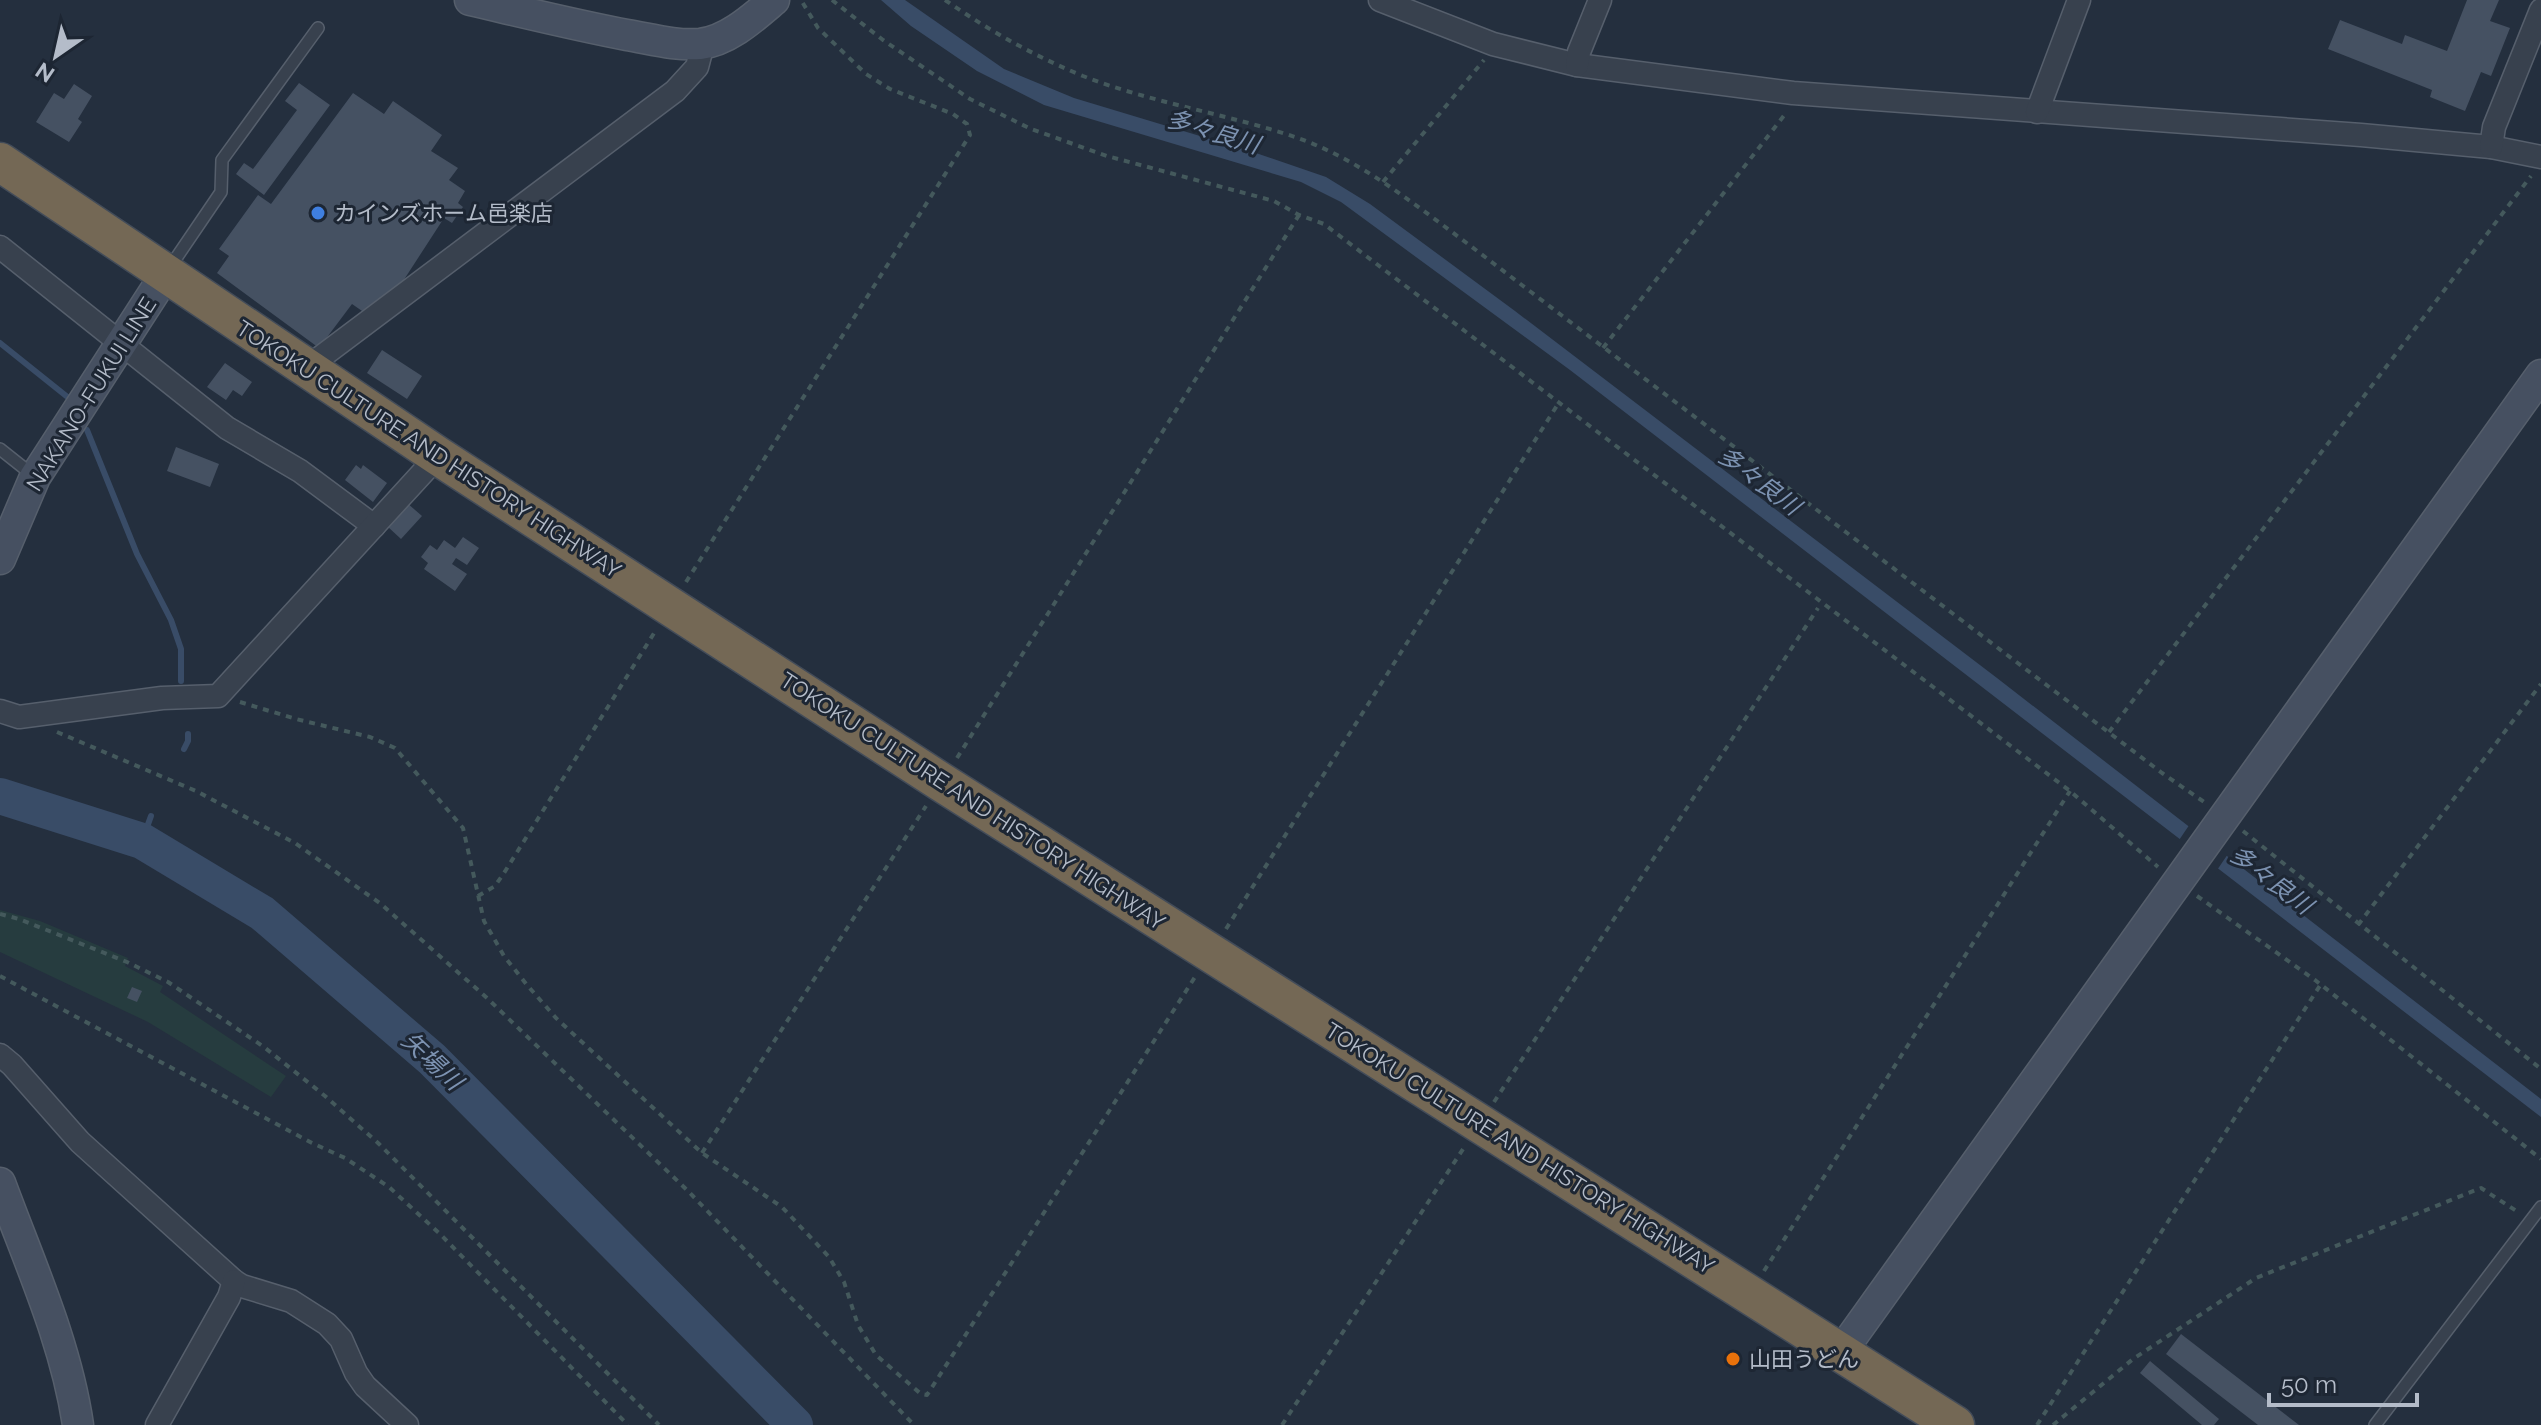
<svg xmlns="http://www.w3.org/2000/svg" width="2541" height="1425" viewBox="0 0 2541 1425" font-family="Raleway,'Noto Sans JP',sans-serif">
	<rect width="100%" height="100%" fill="#242f3e"/>
	<polygon fill="#263c3f" points="0,910 40,921 128,958 125,966 163,986 160,992 286,1076 271,1097 148,1022 0,952"/>
	<polygon fill="#394c67" points="881,0 905,0 1004,69 1074,98 1253,152 1326,177 1370,204 1515,311 1997,678 2541,1099 2541,1117 1570,370 1341,202 1301,182 1044,105 977,71 911,26"/>
	<polygon fill="#242f3e" points="2190,824 2228,854 2215,873 2177,843"/>
	<g fill="none" stroke-linecap="round" stroke-linejoin="round">
		<g stroke="#394c67" stroke-width="6">
			<polyline points="0,343 70,399"/>
			<polyline points="87,430 137,554 171,620 181,649 181,681"/>
			<polyline points="184,749 188,741 188,734"/>
			<polyline points="142,841 151,816"/>
		</g>
		<polyline stroke="#394c67" stroke-width="36" points="0,796 142,841 262,913 432,1059 795,1425"/>
	</g>
	<g fill="#455162">
		<polygon points="2467,0 2499,0 2490,21 2510,28 2491,76 2481,72 2465,111 2430,97 2432,90 2328,49 2340,20 2402,44 2405,35 2447,51"/>
		<polygon points="299,83 330,105 264,195 236,174 244,163 253,169 297,110 285,101"/>
		<polygon points="74,84 92,96 78,119 82,122 69,142 36,122 54,93 64,99"/>
		<polygon points="353,93 384,114 393,101 442,135 431,151 458,168 449,180 465,191 458,203 463,207 452,223 444,218 396,292 365,313 352,304 319,348 217,273 229,256 219,249 258,195 271,204"/>
		<polygon points="382,350 422,376 407,399 367,373"/>
		<polygon points="225,363 252,382 242,396 233,390 226,400 207,387"/>
		<polygon points="176,447 219,464 210,487 167,471"/>
		<polygon points="356,465 361,469 363,465 387,483 373,502 345,480"/>
		<polygon points="407,503 422,516 401,539 387,526"/>
		<polygon points="463,537 479,548 467,565 456,558 452,564 467,574 455,591 424,569 428,563 421,557 430,545 437,550 444,540 455,548"/>
		<polygon points="132,987 142,991 137,1002 127,998"/>
		<polygon points="2181,1334 2299,1425 2258,1425 2166,1354"/>
		<polygon points="2150,1361 2219,1419 2214,1425 2202,1425 2140,1373"/>
	</g>
	<g fill="none" stroke-linecap="round" stroke-linejoin="round">
		<g stroke="#565f6c" stroke-width="14">
			<g id="lane">
				<polyline points="168,270 221,192 222,160 318,28"/>
				<polyline points="0,449 34,476"/>
				<polyline points="2375,1425 2541,1207"/>
			</g>
		</g>
		<g stroke="#565f6c" stroke-width="25">
			<g id="street">
				<polyline points="1380,0 1493,44 1577,65 1793,93 2361,135 2491,147 2541,157"/>
				<polyline points="1577,65 1579,52 1600,0"/>
				<polyline points="2037,112 2079,0"/>
				<polyline points="2491,147 2494,127 2541,10"/>
				<polyline points="0,247 227,428 300,471 374,526"/>
				<polyline points="305,369 675,91 697,67 703,44"/>
				<polyline points="0,711 19,717 162,698 218,696 438,456"/>
				<polyline points="0,1055 12,1065 80,1142 234,1281 242,1286 291,1301 327,1324 341,1339 356,1373 365,1386 407,1425"/>
				<polyline points="157,1425 229,1297 234,1281"/>
			</g>
		</g>
		<g stroke="#565f6c" stroke-width="33">
			<g id="secondary">
				<path d="M470 0C522 12 574 25 627 35 651 39 676 46 700 44 728 41 754 17 774 0"/>
				<polyline points="0,559 35,477 166,274"/>
				<path d="M0 1183C29 1262 66 1342 78 1425"/>
				<polyline points="1841,1352 2541,375"/>
			</g>
		</g>
		<g stroke="#434c59" stroke-width="41">
			<polyline id="highway" points="0,162 438,456 941,782 1955,1425"/>
		</g>
		<g stroke="#44595c" stroke-width="4" stroke-dasharray="6 6" stroke-linecap="butt">
			<polyline points="832,0 883,40 970,99 1031,129 1107,156 1274,201 1299,215 1324,224 2070,791 2158,867"/>
			<path d="M945 0C990 31 1032 55 1083 76 1152 103 1228 114 1298 138 1362 161 1414 204 1468 244L2162 773 2207 804"/>
			<polyline points="1383,182 1484,60"/>
			<polyline points="1603,348 1786,113"/>
			<polyline points="686,582 970,135 967,124 953,114 890,89 866,74 818,28 801,0"/>
			<polyline points="240,702 296,719 370,737 395,748 463,828 484,921 504,956 527,985 556,1018 702,1153 782,1207 829,1257 844,1282 858,1325 876,1355 921,1394 927,1395 1195,977"/>
			<polyline points="57,732 196,791 295,843 381,904 487,998 688,1191 914,1425"/>
			<polyline points="2109,732 2531,176"/>
			<polyline points="957,758 1299,215"/>
			<polyline points="2243,831 2541,1069"/>
			<polyline points="478,896 495,886 504,873 656,630"/>
			<polyline points="2197,896 2315,980 2541,1159"/>
			<polyline points="0,914 19,919 127,962 168,982 264,1047 325,1096 378,1143 659,1425"/>
			<polyline points="2358,925 2541,684"/>
			<polyline points="1226,929 1558,404"/>
			<polyline points="0,976 312,1143 345,1158 389,1187 440,1234 628,1425"/>
			<polyline points="1494,1102 1818,608"/>
			<polyline points="702,1153 926,806"/>
			<polyline points="1764,1271 2070,791"/>
			<polyline points="1282,1425 1465,1146"/>
			<polyline points="2037,1425 2321,984"/>
			<polyline points="2053,1425 2133,1359 2256,1278 2481,1188 2518,1212"/>
		</g>
		<use href="#lane" stroke="#38414e" stroke-width="11"/>
		<use href="#street" stroke="#38414e" stroke-width="22"/>
		<use href="#secondary" stroke="#465061" stroke-width="30"/>
		<use href="#highway" stroke="#746855" stroke-width="38"/>
	</g>
	<circle fill="#3f7fe0" stroke="#1d2633" stroke-width="3" cx="318" cy="213" r="8"/>
	<circle fill="#e8710a" stroke="#1d2633" stroke-width="3" cx="1733" cy="1359" r="8"/>
	<g text-anchor="middle" stroke-width="6" stroke-linejoin="round" paint-order="stroke">
		<g font-size="22" fill="#b4bcc9" stroke="#1d2633" text-anchor="start">
			<text x="334" y="221">カインズホーム邑楽店</text>
			<text x="1749" y="1367">山田うどん</text>
		</g>
		<g font-size="22" fill="#b4bcc9" stroke="#1d2633">
			<text transform="translate(91 394) rotate(-58)" y="8">NAKANO-FUKUI LINE</text>
			<text transform="translate(429 449) rotate(33)" y="8">TOKOKU CULTURE AND HISTORY HIGHWAY</text>
			<text transform="translate(973 801) rotate(33)" y="8">TOKOKU CULTURE AND HISTORY HIGHWAY</text>
			<text transform="translate(1520 1148) rotate(32)" y="8">TOKOKU CULTURE AND HISTORY HIGHWAY</text>
		</g>
		<g font-size="24" font-style="italic" fill="#7c92b1" stroke="#1d2633">
			<text transform="translate(1213 132) rotate(17)" y="8">多々良川</text>
			<text transform="translate(1759 481) rotate(37)" y="8">多々良川</text>
			<text transform="translate(2271 880) rotate(37)" y="8">多々良川</text>
			<text transform="translate(432 1061) rotate(43)" y="8">矢場川</text>
		</g>
	</g>
	<g transform="translate(56 56) rotate(214)" stroke="#1d2633" stroke-width="6" paint-order="stroke">
	<path d="M0-6L14 30L0 20L-14 30Z" fill="#b4bcc9"/>
	<text y="-12" font-size="22" font-weight="bold" text-anchor="middle" fill="#b4bcc9">N</text>
	</g>
	<path d="M2269 1393v12h148v-12" fill="none" stroke="#b4bcc9" stroke-width="4"/>
	<text x="2281" y="1393" font-size="24" fill="#b4bcc9" stroke="#1d2633" stroke-width="6" paint-order="stroke">50 m</text>
</svg>
